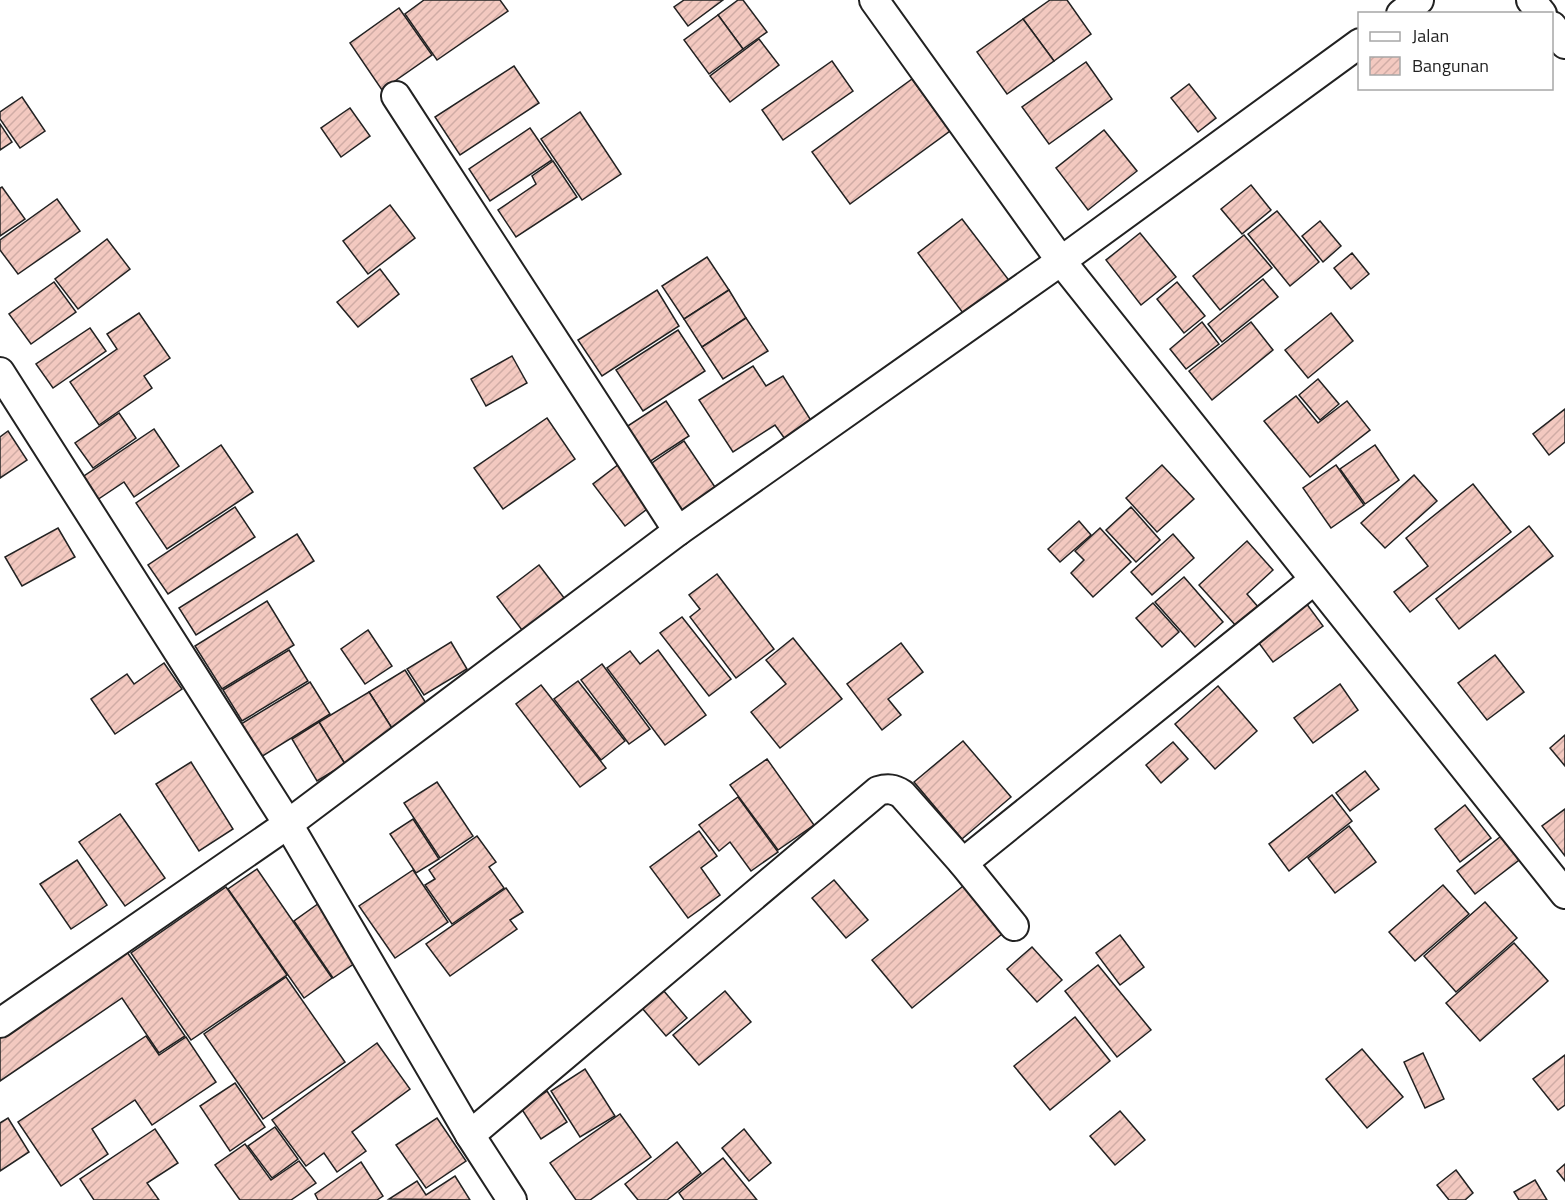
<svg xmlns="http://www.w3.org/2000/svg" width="1565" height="1200" viewBox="0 0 1565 1200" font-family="'Titillium Web',sans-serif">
	<defs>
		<pattern id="building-hatch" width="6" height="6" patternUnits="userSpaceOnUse" patternTransform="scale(1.5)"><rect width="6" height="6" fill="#f3c9c0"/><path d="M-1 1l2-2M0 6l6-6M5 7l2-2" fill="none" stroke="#d0aca5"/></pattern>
	</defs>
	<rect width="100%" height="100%" fill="#fff"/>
	<g fill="url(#building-hatch)" stroke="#222" stroke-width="1.5">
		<polygon points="424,0 500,0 508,11 437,60 405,14"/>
		<polygon points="684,0 723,0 688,26 674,7"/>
		<polygon points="738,0 743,0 767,32 743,49 718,15"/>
		<polygon points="1050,0 1067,0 1091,34 1054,61 1023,19"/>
		<polygon points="399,8 432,55 382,90 350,43"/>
		<polygon points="718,15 743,49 709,74 684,40"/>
		<polygon points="1023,19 1054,61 1007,94 977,52"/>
		<polygon points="759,39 779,65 730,102 710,76"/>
		<polygon points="832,61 853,91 783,140 762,110"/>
		<polygon points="1086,62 1112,99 1049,144 1022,107"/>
		<polygon points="514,66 539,103 460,155 435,117"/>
		<polygon points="912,79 950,131 850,204 812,152"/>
		<polygon points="1189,84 1216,118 1198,132 1171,98"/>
		<polygon points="22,97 45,131 20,148 0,119 0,112"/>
		<polygon points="350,108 370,136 341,157 321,128"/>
		<polygon points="580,112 621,174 582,200 541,139"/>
		<polygon points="0,124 12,142 0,150"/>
		<polygon points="530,128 552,160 490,201 469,169"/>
		<polygon points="1104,130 1137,171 1088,210 1056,168"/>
		<polygon points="553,161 577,197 516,237 498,210 536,184 532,176"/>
		<polygon points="1251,185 1271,210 1242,234 1221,209"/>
		<polygon points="2,187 25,219 0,236 0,188"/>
		<polygon points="57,199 80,231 18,274 0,250 0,240"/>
		<polygon points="390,205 415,238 368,274 343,241"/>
		<polygon points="1277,211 1319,262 1290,286 1248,234"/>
		<polygon points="962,219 1011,283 966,317 918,253"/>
		<polygon points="1320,221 1341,246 1323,262 1302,236"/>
		<polygon points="1140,233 1176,277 1141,305 1106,260"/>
		<polygon points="1244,235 1272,268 1220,310 1193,276"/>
		<polygon points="107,239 130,269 78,309 55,279"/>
		<polygon points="1352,253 1369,274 1351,289 1334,268"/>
		<polygon points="707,257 729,290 684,319 662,286"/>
		<polygon points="380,269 399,294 358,327 337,302"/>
		<polygon points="1263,279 1278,297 1222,342 1208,324"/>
		<polygon points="54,282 76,312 31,344 9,314"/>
		<polygon points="1177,282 1205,316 1184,333 1157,299"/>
		<polygon points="657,290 679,326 602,376 578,340"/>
		<polygon points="729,290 746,318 702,347 684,319"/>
		<polygon points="139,313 170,358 144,376 152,388 99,425 70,382 117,349 107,334"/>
		<polygon points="1331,313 1353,341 1308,378 1285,350"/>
		<polygon points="746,318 768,351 723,379 702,347"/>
		<polygon points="1202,322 1219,344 1186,369 1170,349"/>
		<polygon points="1251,322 1273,350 1212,400 1189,371"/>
		<polygon points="90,328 106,351 53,388 36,364"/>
		<polygon points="678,330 705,371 643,411 616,370"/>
		<polygon points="512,356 527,383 486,406 471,379"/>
		<polygon points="753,366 766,386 783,376 812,422 785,439 775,425 733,452 699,400"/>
		<polygon points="1318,379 1339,404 1320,420 1299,395"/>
		<polygon points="1296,396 1318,423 1347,401 1370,430 1310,477 1264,421"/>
		<polygon points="666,401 689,436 643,466 620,431"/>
		<polygon points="1565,409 1565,442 1549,455 1533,434"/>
		<polygon points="119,413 136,438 93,468 75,443"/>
		<polygon points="547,418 575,459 503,509 474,468"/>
		<polygon points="154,429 179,466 134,497 124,482 97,500 81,478"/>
		<polygon points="8,431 27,460 0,478 0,437"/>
		<polygon points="684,441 719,493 680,518 646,467"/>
		<polygon points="221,445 253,492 167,549 136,503"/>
		<polygon points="1375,445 1399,480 1365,504 1340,469"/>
		<polygon points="623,461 655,503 625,526 593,484"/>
		<polygon points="1162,465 1194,499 1157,532 1126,498"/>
		<polygon points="1336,465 1364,505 1331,528 1303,488"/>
		<polygon points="1414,475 1437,501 1385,548 1361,523"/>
		<polygon points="1473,484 1511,532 1410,612 1394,592 1428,566 1406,538"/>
		<polygon points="235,507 255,537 168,594 148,565"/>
		<polygon points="1131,507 1160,540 1136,562 1106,530"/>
		<polygon points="1079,521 1091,535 1060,562 1048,549"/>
		<polygon points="1529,526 1553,556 1459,629 1436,599"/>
		<polygon points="58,528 75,557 22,586 5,557"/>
		<polygon points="1100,528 1131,562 1093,597 1071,573 1084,560 1075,551"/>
		<polygon points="297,534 314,561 196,635 179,608"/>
		<polygon points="1173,534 1194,558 1152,595 1131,572"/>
		<polygon points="1247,541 1273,570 1247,594 1259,608 1237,627 1199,585"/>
		<polygon points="539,565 568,603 525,634 497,597"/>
		<polygon points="717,574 774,649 736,678 690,617 700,609 689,595"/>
		<polygon points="1184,577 1223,622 1195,647 1155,602"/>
		<polygon points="267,601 294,645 222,689 195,646"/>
		<polygon points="1153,603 1179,632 1162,647 1136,618"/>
		<polygon points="1306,603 1323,626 1273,662 1256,639"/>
		<polygon points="682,617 731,679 709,696 660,633"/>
		<polygon points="368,630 392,666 365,684 341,649"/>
		<polygon points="793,638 842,699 780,748 751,712 786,684 766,660"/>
		<polygon points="451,642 467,669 424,695 407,669"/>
		<polygon points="901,643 923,672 888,699 901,715 882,730 847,684"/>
		<polygon points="289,650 308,681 242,721 223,690"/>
		<polygon points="658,650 706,715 665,745 607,668 630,651 640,664"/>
		<polygon points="1495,655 1524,692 1487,720 1458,683"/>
		<polygon points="164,663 182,689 115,734 91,699 127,674 134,684"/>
		<polygon points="602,664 650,729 629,744 581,680"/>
		<polygon points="405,670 431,711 395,733 369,692"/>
		<polygon points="578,681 625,741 601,760 554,699"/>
		<polygon points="310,682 330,714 261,757 241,724"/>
		<polygon points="1340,684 1358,710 1313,743 1294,718"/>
		<polygon points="541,685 606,768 580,787 516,704"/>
		<polygon points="1218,686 1257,731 1215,769 1175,724"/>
		<polygon points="369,692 395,733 345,764 319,722"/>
		<polygon points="319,722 345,764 317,781 292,739"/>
		<polygon points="1565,735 1565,766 1550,748"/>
		<polygon points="963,741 1011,797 962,839 914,782"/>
		<polygon points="1173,742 1188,759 1161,783 1146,765"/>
		<polygon points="767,759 814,825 778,850 730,785"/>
		<polygon points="191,762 233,829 199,851 156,784"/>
		<polygon points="1365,771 1379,789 1350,811 1336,793"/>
		<polygon points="437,782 473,836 440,858 404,803"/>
		<polygon points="1332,795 1352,821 1289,871 1269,844"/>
		<polygon points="738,797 778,852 751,871 730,842 719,851 699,825"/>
		<polygon points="1465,805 1491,838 1460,862 1435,829"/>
		<polygon points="1565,809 1565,856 1542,826"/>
		<polygon points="120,814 165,878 125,906 79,842"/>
		<polygon points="413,819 439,859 416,873 390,834"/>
		<polygon points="1349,826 1376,862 1335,893 1308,858"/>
		<polygon points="699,831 717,856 701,868 720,895 688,918 650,867"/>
		<polygon points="1505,833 1523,857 1475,894 1457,871"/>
		<polygon points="477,836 496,862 489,867 504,888 452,924 425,885 435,879 429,870"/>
		<polygon points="77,860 107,905 71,929 40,884"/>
		<polygon points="257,869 332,978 304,998 228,889"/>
		<polygon points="413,870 448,922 395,958 359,906"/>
		<polygon points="834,880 868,920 846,938 812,898"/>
		<polygon points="968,882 1007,930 912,1008 872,960"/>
		<polygon points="1443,885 1469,914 1415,961 1389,932"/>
		<polygon points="226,887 287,975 191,1040 131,953"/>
		<polygon points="506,888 523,912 510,920 517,929 450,976 426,944"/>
		<polygon points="322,901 361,959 333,978 294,921"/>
		<polygon points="1485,902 1517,938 1456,992 1424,956"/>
		<polygon points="1120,935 1144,967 1120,985 1096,953"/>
		<polygon points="1514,943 1548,981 1480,1041 1446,1003"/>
		<polygon points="1032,947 1062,980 1037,1002 1007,969"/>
		<polygon points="127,952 185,1036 159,1053 122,998 0,1081 0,1038"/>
		<polygon points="1098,965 1151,1030 1117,1057 1065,991"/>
		<polygon points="286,977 345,1062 263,1119 204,1034"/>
		<polygon points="663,990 687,1018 666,1036 642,1008"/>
		<polygon points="725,991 751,1022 699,1065 673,1035"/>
		<polygon points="1075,1017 1110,1061 1050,1110 1014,1066"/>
		<polygon points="146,1036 159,1055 186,1037 216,1082 152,1125 135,1100 92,1129 108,1154 61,1186 18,1122"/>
		<polygon points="377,1043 410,1089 352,1132 366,1151 337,1172 324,1153 306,1166 272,1120"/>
		<polygon points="1362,1049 1403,1097 1367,1128 1326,1079"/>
		<polygon points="1423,1053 1444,1099 1425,1108 1404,1062"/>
		<polygon points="1565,1055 1565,1105 1558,1110 1533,1079"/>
		<polygon points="585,1069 615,1116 580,1137 551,1091"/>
		<polygon points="235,1083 265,1127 230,1151 200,1106"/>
		<polygon points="547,1091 567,1122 541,1139 521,1108"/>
		<polygon points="1120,1111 1145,1140 1115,1165 1090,1136"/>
		<polygon points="620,1114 651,1157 590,1200 576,1200 550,1163"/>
		<polygon points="8,1118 29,1152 0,1171 0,1123"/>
		<polygon points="437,1118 466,1161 426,1188 396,1145"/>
		<polygon points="275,1127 298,1159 272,1178 248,1146"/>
		<polygon points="155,1129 178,1163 147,1183 159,1200 94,1200 80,1179"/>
		<polygon points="744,1129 771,1163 749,1181 722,1148"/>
		<polygon points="677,1142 701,1173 667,1200 638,1200 625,1184"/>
		<polygon points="245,1144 271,1180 299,1161 316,1183 291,1200 240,1200 215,1165"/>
		<polygon points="723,1158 757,1200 684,1200 679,1193"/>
		<polygon points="361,1162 383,1196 377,1200 318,1200 315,1194"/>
		<polygon points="1565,1164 1565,1181 1557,1171"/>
		<polygon points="1456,1170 1473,1193 1465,1200 1449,1200 1437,1185"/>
		<polygon points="455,1176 470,1200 389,1199 417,1181 426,1195"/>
		<polygon points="1535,1180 1547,1200 1519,1200 1514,1192"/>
	</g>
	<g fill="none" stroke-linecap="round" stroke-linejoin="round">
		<g stroke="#222" stroke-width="32">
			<g id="street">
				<polyline points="874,0 1061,261 1565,894"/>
				<polyline points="1531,0 1542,14"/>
				<polyline points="1401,14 1419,0"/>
				<polyline points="1552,26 1565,44"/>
				<polyline points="396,96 678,531"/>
				<polyline points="0,372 288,824 470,1135 512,1200"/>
				<polyline points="963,863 1314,580"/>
				<polyline points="0,1023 288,824 678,531 1061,261 1360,43"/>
				<path d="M470 1135 878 791C888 788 894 789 902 794L963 863 1014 926"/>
			</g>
		</g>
		<use href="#street" stroke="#fff" stroke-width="28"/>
	</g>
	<rect x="1358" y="12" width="195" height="78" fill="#ffffff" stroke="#a7a7a7" stroke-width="1.5"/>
	<rect x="1370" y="32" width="30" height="9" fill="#ffffff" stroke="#a7a7a7" stroke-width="1.5"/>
	<text x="1412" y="42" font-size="18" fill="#222222">Jalan</text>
	<rect x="1370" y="57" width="30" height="18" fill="url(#building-hatch)" stroke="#a7a7a7" stroke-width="1.5"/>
	<text x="1412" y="72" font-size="18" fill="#222222">Bangunan</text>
</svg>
